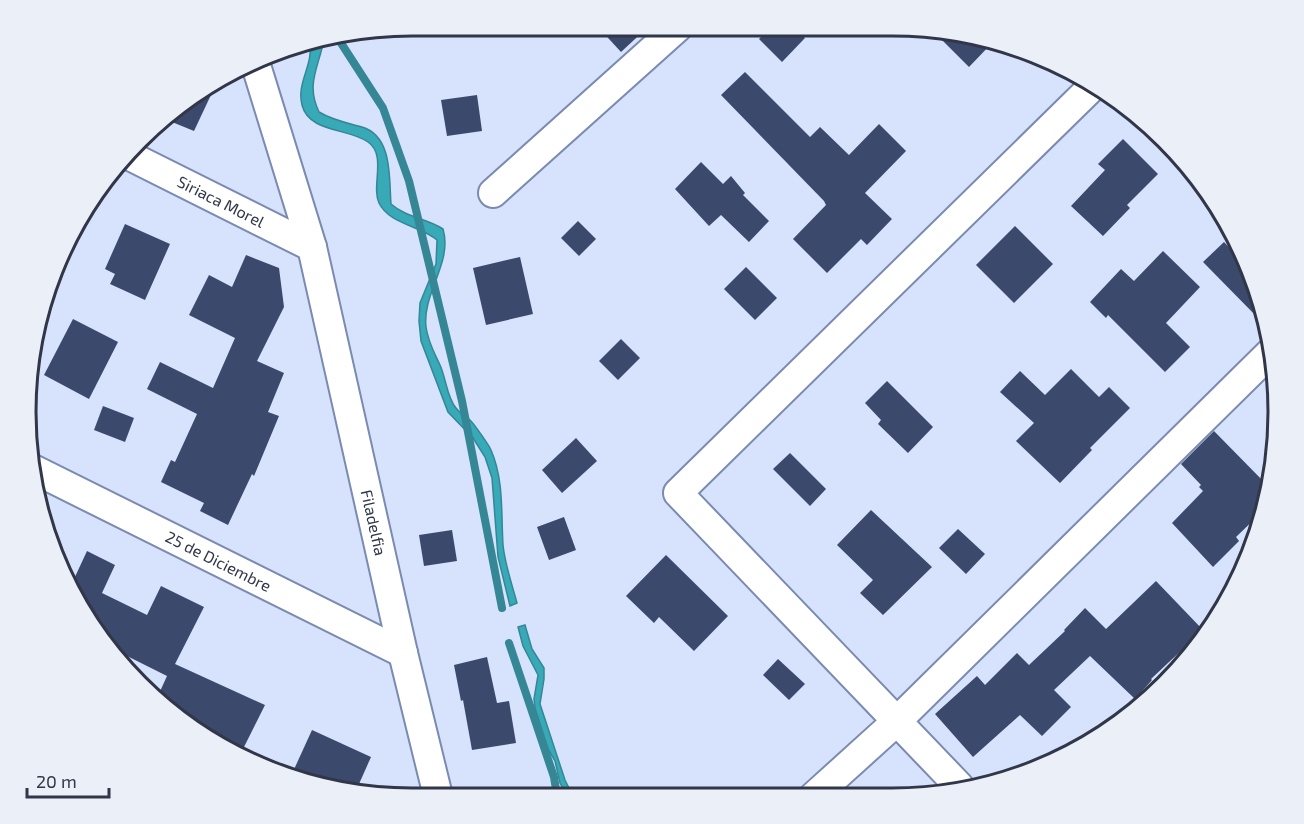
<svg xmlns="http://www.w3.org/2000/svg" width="1304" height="824" viewBox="0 0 1304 824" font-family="'Exo 2',sans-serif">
	<rect width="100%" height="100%" fill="#d7e2fc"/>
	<g fill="#37a9b7" stroke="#358796" stroke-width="1.5">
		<path d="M319 41 322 48C316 72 307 87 319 112 332 120 347 123 362 127 393 136 389 179 391 204 407 218 426 218 443 229 453 263 422 293 426 327 428 342 434 352 440 365 446 378 447 398 456 408 460 413 465 416 470 420 474 424 489 445 491 450 504 480 501 513 503 545 505 565 512 584 517 603L510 606 498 557 492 478 485 457 473 438 448 412 421 341 419 321 420 303 436 264 437 240C421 226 389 224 379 203 371 186 387 155 368 142 349 128 309 133 302 105 296 82 315 63 309 42Z"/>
		<polygon points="525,625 532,649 544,668 544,679 540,704 565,780 573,796 567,796 560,783 555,761 548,749 535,708 534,699 538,675 523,646 518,627"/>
	</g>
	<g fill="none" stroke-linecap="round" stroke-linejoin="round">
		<g stroke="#358796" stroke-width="8">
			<polyline points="335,38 341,43 383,108 409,181 462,401 502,608"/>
			<polyline points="509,643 554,777 557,796"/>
		</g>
	</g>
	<g fill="#3b496c">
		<polygon points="598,27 648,27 621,52"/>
		<polygon points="770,28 794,28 805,38 782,62 759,39"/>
		<polygon points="931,29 942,29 993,42 969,67"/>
		<polygon points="745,72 810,137 820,127 849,155 879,124 906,151 865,193 892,219 867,245 861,239 827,273 793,239 826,205 824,201 721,95"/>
		<polygon points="218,80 194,131 172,122 178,109 197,91"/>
		<polygon points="477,95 482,131 447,136 441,100"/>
		<polygon points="1123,139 1158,174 1127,205 1130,208 1103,236 1071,206 1105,170 1098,164"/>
		<polygon points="701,162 723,184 731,176 745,193 743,195 769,221 749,242 721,215 709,226 675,189"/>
		<polygon points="578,221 596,239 579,256 561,238"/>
		<polygon points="125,224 170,244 145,300 110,284 115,274 105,269"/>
		<polygon points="1015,226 1053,264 1014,303 976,265"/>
		<polygon points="1224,242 1240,259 1261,321 1203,262"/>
		<polygon points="1163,251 1200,287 1166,323 1190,347 1165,372 1108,315 1106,318 1090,302 1121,269 1134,281"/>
		<polygon points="246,255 279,268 284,307 257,361 284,373 268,412 279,416 254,476 252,474 228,525 200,511 204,503 161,482 171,460 175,462 197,414 147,389 160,362 213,388 235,338 189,315 209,275 232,287"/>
		<polygon points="520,257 533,314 486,325 473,268"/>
		<polygon points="746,267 777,298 755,320 724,289"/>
		<polygon points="73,319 118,342 89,399 44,375"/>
		<polygon points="621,339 640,358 618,380 599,361"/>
		<polygon points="1071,369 1099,397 1109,387 1130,408 1090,448 1092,450 1060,483 1016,441 1034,423 1000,392 1020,371 1045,395"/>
		<polygon points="887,381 933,427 908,453 878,424 881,420 865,403"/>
		<polygon points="103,406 134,418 125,442 94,430"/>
		<polygon points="1214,431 1267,485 1265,509 1236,537 1239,541 1213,567 1172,523 1203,491 1199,487 1201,485 1181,464"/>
		<polygon points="576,438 597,461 562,493 542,470"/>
		<polygon points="790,453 826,489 810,506 773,469"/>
		<polygon points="871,510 932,567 883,615 860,593 873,580 837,545"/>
		<polygon points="564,517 576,550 549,560 537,527"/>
		<polygon points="958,529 985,554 966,574 939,548"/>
		<polygon points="452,530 457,561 424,566 419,535"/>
		<polygon points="87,551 115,565 102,593 147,615 161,586 204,607 175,664 265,705 240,755 176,718 157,698 167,676 123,654 121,659 90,626 67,576 74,579"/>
		<polygon points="666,555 728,616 694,651 659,617 654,623 626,596"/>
		<polygon points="1156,581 1203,630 1151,679 1152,680 1135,699 1090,656 1054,690 1071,707 1042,736 1020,715 973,757 935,714 977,676 985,685 1017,653 1029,665 1065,631 1064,630 1085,608 1106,629"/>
		<polygon points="487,657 497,703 509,701 516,743 472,750 463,700 461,701 454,665"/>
		<polygon points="778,659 805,684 789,700 763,675"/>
		<polygon points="312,730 371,757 355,793 291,776"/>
	</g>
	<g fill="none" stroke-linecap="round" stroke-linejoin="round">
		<g stroke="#7a8ab1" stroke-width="32">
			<g id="minor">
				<path id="s1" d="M255 62 312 247 403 653 438 796"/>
				<path id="s2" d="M128 155 312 247"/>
				<polyline points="493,193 678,27"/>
				<path id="s3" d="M33 469 403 653"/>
				<polyline points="959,786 678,493 1093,86"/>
				<polyline points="813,797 897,721 1272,351"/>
			</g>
		</g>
		<use href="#minor" stroke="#fff" stroke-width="28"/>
	</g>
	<g text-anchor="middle" stroke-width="6" stroke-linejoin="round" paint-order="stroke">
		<g font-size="16" fill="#313748" stroke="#ebeff8">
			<text dy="6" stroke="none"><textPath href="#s2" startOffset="104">Siriaca Morel</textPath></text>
			<text dy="6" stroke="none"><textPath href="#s1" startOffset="476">Filadelfia</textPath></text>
			<text dy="6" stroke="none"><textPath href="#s3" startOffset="207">25 de Diciembre</textPath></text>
		</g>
	</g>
	<path d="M0 0H1304V824H0ZM412 36H892A376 376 0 0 1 1268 412V412A376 376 0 0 1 892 788H412A376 376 0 0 1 36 412V412A376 376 0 0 1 412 36Z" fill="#ebeff8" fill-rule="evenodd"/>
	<path fill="none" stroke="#313748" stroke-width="3" d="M412 36H892A376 376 0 0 1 1268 412V412A376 376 0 0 1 892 788H412A376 376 0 0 1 36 412V412A376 376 0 0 1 412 36Z"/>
	<path d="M27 788v9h82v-9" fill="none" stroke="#313748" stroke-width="3"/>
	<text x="36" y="788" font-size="18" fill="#313748" stroke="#ebeff8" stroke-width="4.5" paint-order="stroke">20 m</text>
</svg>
